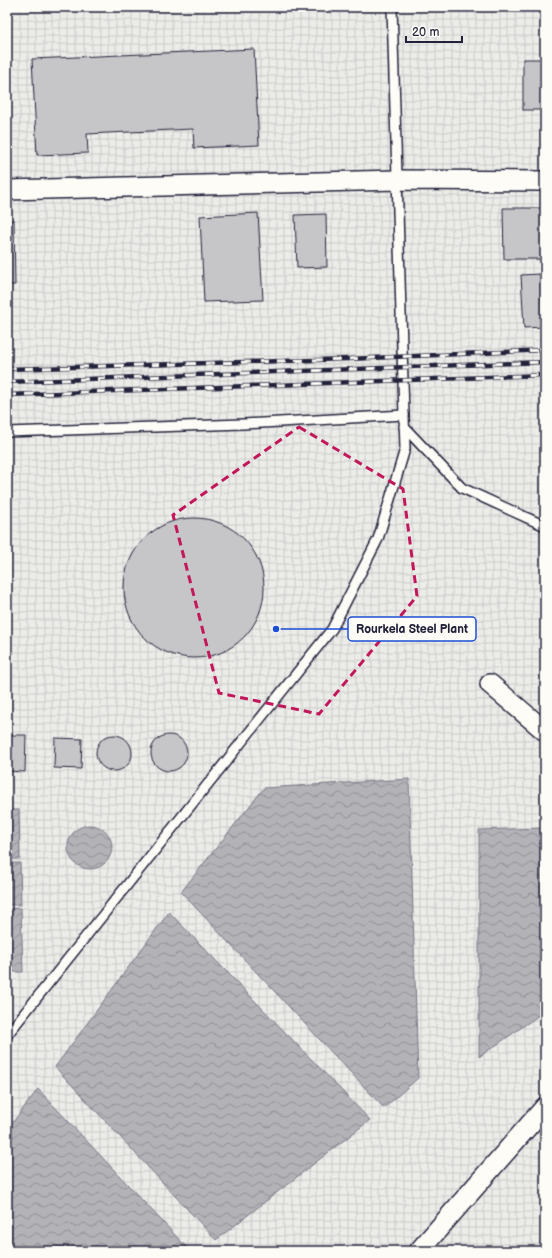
<svg xmlns="http://www.w3.org/2000/svg" width="552" height="1258" viewBox="0 0 552 1258" font-family="'Balsamiq Sans',sans-serif">
	<defs>
		<pattern id="industrial-grid" width="8" height="8" patternUnits="userSpaceOnUse"><rect width="8" height="8" fill="#ecece9"/><path d="M0 4h8M4 0v8" fill="none" stroke="#cacac9"/></pattern>
		<pattern id="water-waves" width="16" height="10" patternUnits="userSpaceOnUse"><rect width="16" height="10" fill="#b2b2b7"/><path d="M0 5q4-4 8 0t8 0" fill="none" stroke="#909096"/></pattern>
	</defs>
	<rect width="100%" height="100%" fill="#fdfcf7"/>
	<filter id="ink" filterUnits="userSpaceOnUse"><feTurbulence type="fractalNoise" baseFrequency=".025" numOctaves="2"/><feDisplacementMap in="SourceGraphic" scale="8" xChannelSelector="R" yChannelSelector="G"/><feConvolveMatrix kernelMatrix="1 2 1 2 8 2 1 2 1" color-interpolation-filters="sRGB"/></filter>
	<g filter="url(#ink)">
		<rect fill="url(#industrial-grid)" x="7" y="7" width="538" height="1244"/>
		<g fill="url(#water-waves)" stroke="#787885">
			<polygon points="409,779 418,1078 384,1108 181,892 264,788"/>
			<polygon points="7,810 19,810 20,859 7,859"/>
			<circle cx="90" cy="847" r="22"/>
			<polygon points="545,828 545,1011 479,1057 479,830"/>
			<polygon points="7,863 20,863 21,905 7,905"/>
			<polygon points="21,908 23,972 7,972 7,909"/>
			<polygon points="169,912 370,1120 216,1240 55,1067"/>
			<polygon points="38,1089 190,1251 7,1251 7,1130"/>
		</g>
		<g fill="#c6c6c8" stroke="#22223b">
			<polygon points="254,49 259,145 194,148 193,129 87,134 88,153 37,155 32,59"/>
			<rect x="523" y="59" width="22" height="51"/>
			<polygon points="503,208 545,208 545,259 504,259"/>
			<polygon points="258,213 263,300 204,302 200,216"/>
			<polygon points="326,214 327,267 297,268 295,215"/>
			<polygon points="7,220 14,220 15,285 7,285"/>
			<polygon points="540,274 543,327 524,328 521,275"/>
			<circle cx="194" cy="588" r="70"/>
			<circle cx="169" cy="753" r="18"/>
			<circle cx="114" cy="753" r="18"/>
			<polygon points="7,735 26,735 25,772 7,771"/>
			<polygon points="55,738 82,739 81,769 54,768"/>
		</g>
		<g fill="none" stroke-linecap="round" stroke-linejoin="round">
			<g stroke="#22223b" stroke-width="12">
				<g id="lane">
					<polyline points="404,427 462,488 545,526"/>
					<polyline points="7,432 243,424 404,415"/>
					<polyline points="7,1035 332,629 378,539 405,449 392,7"/>
				</g>
			</g>
			<g stroke="#22223b" stroke-width="22">
				<g id="street">
					<polyline points="7,190 397,180 545,181"/>
					<polyline points="490,684 545,731"/>
					<polyline points="419,1251 545,1107"/>
				</g>
			</g>
			<use href="#lane" stroke="#fdfcf7" stroke-width="9"/>
			<use href="#street" stroke="#fdfcf7" stroke-width="19"/>
			<g stroke="#22223b" stroke-width="4.5">
				<g id="rail">
					<polyline points="7,369 349,359 545,350"/>
					<polyline points="7,382 545,362"/>
					<polyline points="7,395 545,375"/>
				</g>
			</g>
			<use href="#rail" stroke="#fdfcf7" stroke-width="3" stroke-dasharray="9" stroke-linecap="butt"/>
		</g>
	</g>
	<path fill="none" stroke="#c2185b" stroke-width="3" stroke-dasharray="8 5" stroke-linejoin="round" d="M299 427 403 489 417 596 319 714 219 693 173 515Z"/>
	<path fill="none" stroke="#1d4ed8" stroke-width="1.5" d="M276 629L348 629"/>
	<circle fill="#1d4ed8" stroke="#fdfcf7" stroke-width="1.5" cx="276" cy="629" r="4"/>
	<rect fill="#fdfcf7" stroke="#1d4ed8" stroke-width="1.5" x="348" y="617" width="128" height="24" rx="4"/>
	<g font-size="12" text-anchor="middle" font-weight="bold" fill="#22223b">
		<text x="412" y="633">Rourkela Steel Plant</text>
	</g>
	<rect width="552" height="1258" fill="none" stroke="#fdfcf7" stroke-width="24"/>
	<rect x="12" y="12" width="528" height="1234" fill="none" stroke="#22223b" stroke-width="1.5" filter="url(#ink)"/>
	<path d="M406 36v6h56v-6" fill="none" stroke="#22223b" stroke-width="2"/>
	<text x="412" y="36" font-size="12" fill="#22223b" stroke="#fdfcf7" stroke-width="3" paint-order="stroke">20 m</text>
</svg>
